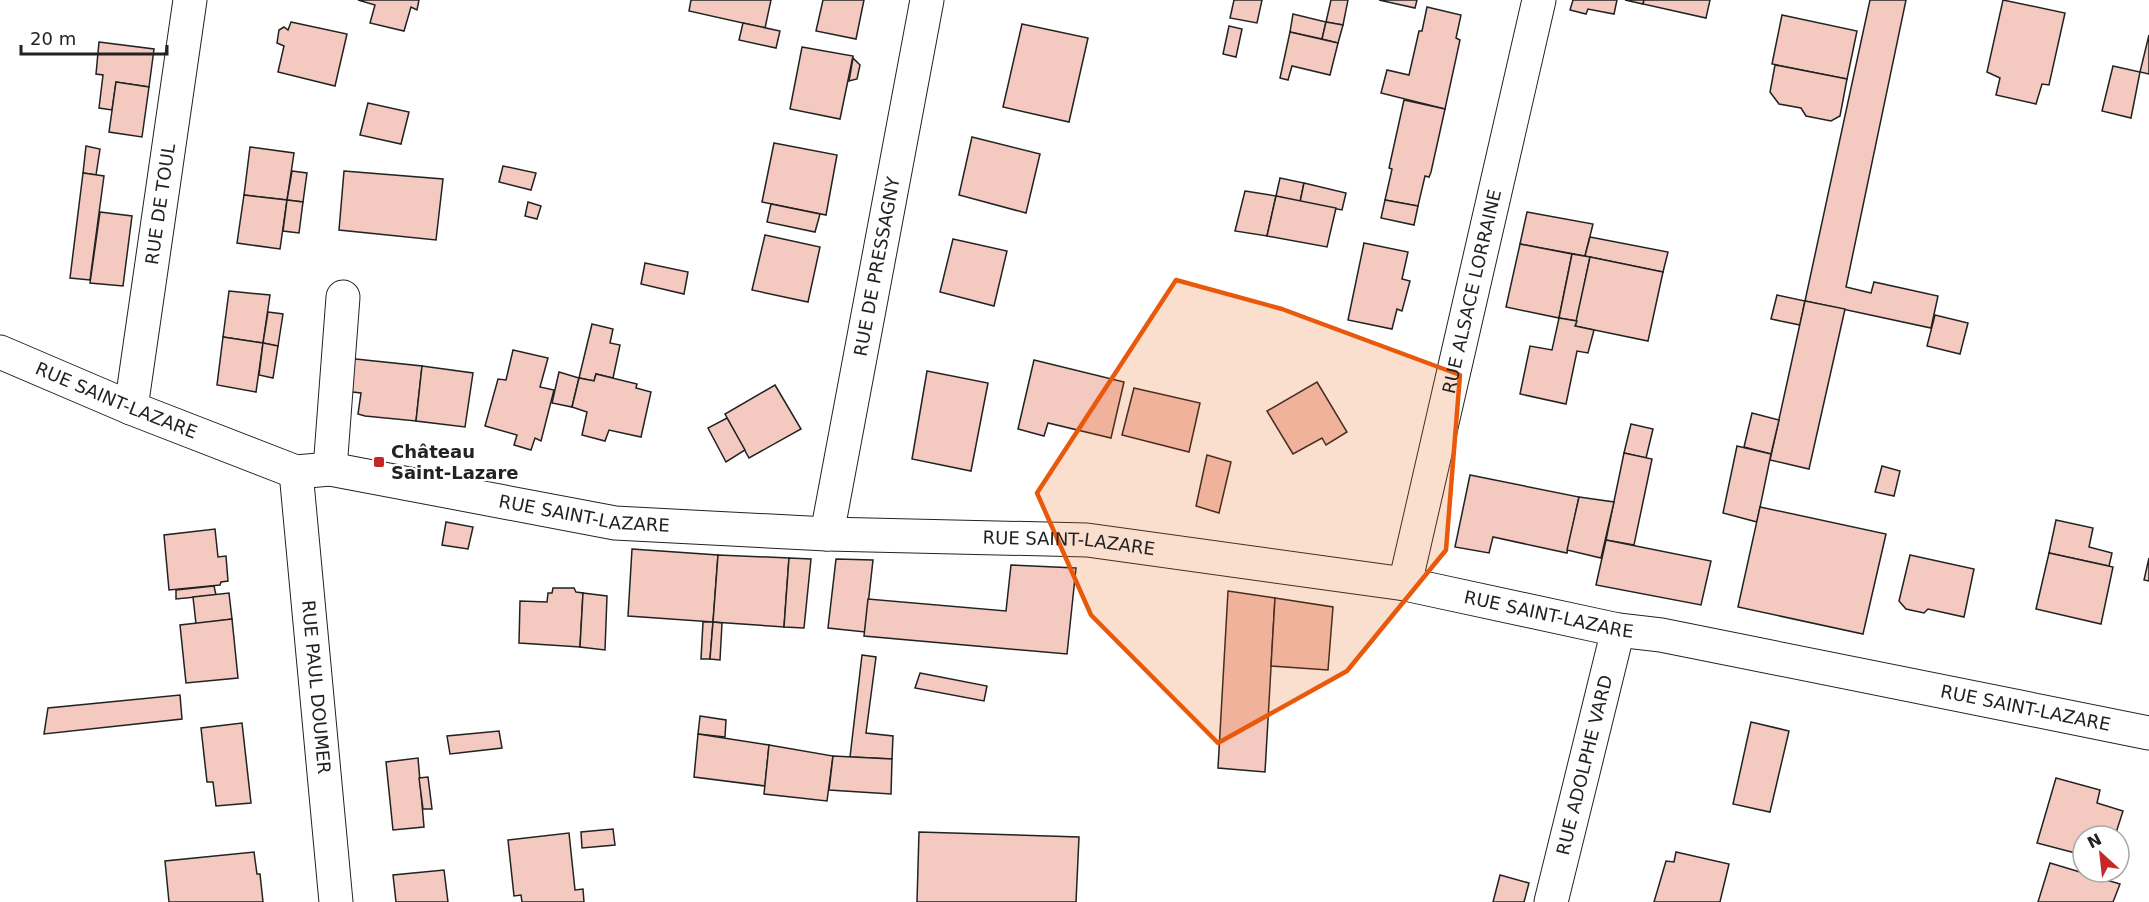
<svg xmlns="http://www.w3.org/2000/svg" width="2149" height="902" viewBox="0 0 2149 902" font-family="'DejaVu Sans',sans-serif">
	<rect width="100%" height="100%" fill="#fff"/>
	<g fill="#f3c9c0" stroke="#222" stroke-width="1.5">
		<polygon points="358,0 419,0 417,10 411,7 404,31 370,23 375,5"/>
		<polygon points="691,0 771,0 765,28 689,11"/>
		<polygon points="823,0 864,0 856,39 816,31"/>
		<polygon points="1234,0 1262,0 1257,23 1230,18"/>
		<polygon points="1331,0 1348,0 1343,25 1326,22"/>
		<polygon points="1379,0 1417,0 1415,8"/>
		<polygon points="1573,0 1617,0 1614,14 1588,9 1586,14 1570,10"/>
		<polygon points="1625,0 1644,0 1643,4"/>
		<polygon points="1644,0 1710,0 1706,18 1643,4"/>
		<polygon points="1870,0 1906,0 1846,287 1871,293 1874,282 1938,296 1931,328 1805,301"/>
		<polygon points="2003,0 2065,13 2049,85 2042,84 2036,104 1996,95 2000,78 1987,72"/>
		<polygon points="1427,7 1461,15 1456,38 1460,40 1445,109 1381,93 1387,70 1409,75 1419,31 1422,31"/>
		<polygon points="1293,14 1326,22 1322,39 1290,32"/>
		<polygon points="1782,15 1857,31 1847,79 1772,64"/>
		<polygon points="291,22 347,34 335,86 278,72 284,46 277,43 279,30 284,27 288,30"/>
		<polygon points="1326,22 1343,25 1338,43 1322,39"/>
		<polygon points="743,23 780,31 776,48 739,40"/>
		<polygon points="1022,24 1088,38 1069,122 1003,107"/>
		<polygon points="1229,26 1242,29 1236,57 1223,54"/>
		<polygon points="1290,32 1338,43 1330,75 1292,66 1288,80 1280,78"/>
		<polygon points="2149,35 2149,74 2140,72"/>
		<polygon points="99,42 154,49 149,87 116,82 112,110 99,108 103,75 96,74"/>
		<polygon points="802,47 853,56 840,119 790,109"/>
		<polygon points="853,58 860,65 857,79 849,81"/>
		<polygon points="1775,65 1847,79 1840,116 1831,121 1806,116 1801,108 1779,104 1770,92"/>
		<polygon points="2113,66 2140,72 2131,118 2102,111"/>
		<polygon points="116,82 149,87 142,137 109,132"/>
		<polygon points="1404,100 1445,109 1431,172 1429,177 1425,176 1418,206 1385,200 1392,169 1389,168"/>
		<polygon points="368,103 409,112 401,144 360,135"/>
		<polygon points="972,137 1040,154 1026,213 959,195"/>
		<polygon points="774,143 837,155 826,215 762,202"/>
		<polygon points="86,146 100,149 96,175 83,173"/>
		<polygon points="250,147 294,153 287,200 244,195"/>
		<polygon points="503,166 536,173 531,190 499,182"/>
		<polygon points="292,171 307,173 303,202 287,200"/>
		<polygon points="344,171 443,179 436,240 339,230"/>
		<polygon points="83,173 104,176 90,280 70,278"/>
		<polygon points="1280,178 1304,183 1300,202 1276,196"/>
		<polygon points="1304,183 1346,193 1342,210 1300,202"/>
		<polygon points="1245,191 1276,196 1267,236 1235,231"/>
		<polygon points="244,195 287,200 280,249 237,243"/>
		<polygon points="1276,196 1336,208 1327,247 1267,236"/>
		<polygon points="287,200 303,202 299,233 283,231"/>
		<polygon points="1385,200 1418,206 1414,225 1381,218"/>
		<polygon points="528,202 541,206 537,219 525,216"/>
		<polygon points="771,204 820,214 815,232 767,222"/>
		<polygon points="100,212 132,216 123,286 90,283"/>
		<polygon points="1527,212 1593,224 1585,256 1520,244"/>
		<polygon points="765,235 820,247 808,302 752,290"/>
		<polygon points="1590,237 1668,252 1663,272 1585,256"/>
		<polygon points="953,239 1007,251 994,306 940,292"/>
		<polygon points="1364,243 1408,252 1402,279 1410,281 1402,311 1397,309 1392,329 1348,320"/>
		<polygon points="1520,244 1572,254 1559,318 1506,307"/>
		<polygon points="1572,254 1590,257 1577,321 1559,318"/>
		<polygon points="1590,257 1663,272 1648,341 1575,326"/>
		<polygon points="645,263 688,272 684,294 641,284"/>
		<polygon points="229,291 270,295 263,343 223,337"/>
		<polygon points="1777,295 1805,301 1800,325 1771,319"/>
		<polygon points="1805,301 1845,309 1809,469 1770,460"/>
		<polygon points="268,312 283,314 278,346 263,343"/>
		<polygon points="1935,315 1968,323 1960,354 1927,346"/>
		<polygon points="1559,318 1577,321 1575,326 1594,330 1588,353 1577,351 1566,404 1520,394 1530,346 1552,350"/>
		<polygon points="592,324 613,329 610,343 620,345 613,378 596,374 594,381 579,378"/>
		<polygon points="223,337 263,343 256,392 217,385"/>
		<polygon points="263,343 278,346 273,378 259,375"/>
		<polygon points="513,350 548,358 540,387 554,390 541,441 535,438 531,450 514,445 517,435 485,426 498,379 506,380"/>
		<polygon points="346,358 422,366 416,421 365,416 358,414 361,393 343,391"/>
		<polygon points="1034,360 1124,382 1111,438 1048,423 1044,436 1018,429"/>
		<polygon points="422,366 473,373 465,427 416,421"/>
		<polygon points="927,371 988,383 971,471 912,459"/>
		<polygon points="559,372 579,378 572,407 552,403"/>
		<polygon points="596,374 637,384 636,388 651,392 641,437 609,430 605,441 582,435 587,412 572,407 579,378 594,381"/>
		<polygon points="1317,382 1347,432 1326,445 1322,438 1293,454 1267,411"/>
		<polygon points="775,385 801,429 749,458 725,414"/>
		<polygon points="1134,388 1200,403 1189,452 1122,435"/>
		<polygon points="1752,413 1779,420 1771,454 1744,447"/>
		<polygon points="727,418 745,450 726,462 708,428"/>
		<polygon points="1631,424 1653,429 1646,458 1624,453"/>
		<polygon points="1737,446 1771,454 1757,522 1723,513"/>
		<polygon points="1624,453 1652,459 1634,545 1606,540"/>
		<polygon points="1207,455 1231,462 1219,513 1196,506"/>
		<polygon points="1882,466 1900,471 1894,496 1875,492"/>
		<polygon points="1470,475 1579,497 1567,553 1493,537 1489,553 1455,547"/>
		<polygon points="1579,497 1614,502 1601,558 1567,550"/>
		<polygon points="1760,507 1886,534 1863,634 1738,607"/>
		<polygon points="2056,520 2093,528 2089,547 2112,553 2109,566 2049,553"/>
		<polygon points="446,522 473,527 468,549 442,545"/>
		<polygon points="215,529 218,557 226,556 228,581 221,582 220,585 169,590 164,535"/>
		<polygon points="1606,540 1711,561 1701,605 1596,585"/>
		<polygon points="632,549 718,555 713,622 628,616"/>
		<polygon points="2049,553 2113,567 2101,624 2036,609"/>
		<polygon points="718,555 789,558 784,627 713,622"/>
		<polygon points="1910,555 1974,569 1964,617 1928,609 1924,613 1906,609 1899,601"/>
		<polygon points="789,558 811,559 804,628 784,627"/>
		<polygon points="2149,558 2149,581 2144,580"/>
		<polygon points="836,559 873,560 865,632 828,628"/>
		<polygon points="1011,565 1076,568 1067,654 864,636 868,599 1006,611"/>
		<polygon points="214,586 216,595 176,599 176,590"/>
		<polygon points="553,588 574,588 576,592 583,593 580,647 519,643 520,601 547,602 548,593 552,593"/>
		<polygon points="1228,591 1275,598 1265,772 1218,768"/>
		<polygon points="229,593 232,619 196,624 193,597"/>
		<polygon points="583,593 607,596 605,650 580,647"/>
		<polygon points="1275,598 1333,607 1328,670 1271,666"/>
		<polygon points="232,619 238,678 186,683 180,625"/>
		<polygon points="703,622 713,622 710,659 701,659"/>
		<polygon points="713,622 722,623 720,660 710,659"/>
		<polygon points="862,655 876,657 866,733 893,736 892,759 850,757"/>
		<polygon points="920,673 987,686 984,701 915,688"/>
		<polygon points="180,695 182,719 44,734 48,708"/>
		<polygon points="700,716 726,720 725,737 698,734"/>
		<polygon points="1751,722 1789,731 1770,812 1733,804"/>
		<polygon points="242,723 251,803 216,806 213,782 207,782 201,728"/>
		<polygon points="499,731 502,748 450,754 447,736"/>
		<polygon points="698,734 769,745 765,786 694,777"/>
		<polygon points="769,745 833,756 827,801 764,794"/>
		<polygon points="833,756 892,759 891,794 829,790"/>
		<polygon points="418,758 424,827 393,830 386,762"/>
		<polygon points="428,777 432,809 423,809 419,778"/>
		<polygon points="2056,778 2100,790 2097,803 2123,811 2115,836 2083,836 2083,855 2037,843"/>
		<polygon points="613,829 615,845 582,848 581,832"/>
		<polygon points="919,832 1079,837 1076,902 917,902"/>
		<polygon points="569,833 575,890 583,889 584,902 522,902 521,895 514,896 508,840"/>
		<polygon points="254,852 257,874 260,874 263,902 169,902 165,861"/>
		<polygon points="1676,852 1729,864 1720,902 1654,902 1666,861 1674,862"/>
		<polygon points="2050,863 2120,884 2113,902 2038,902"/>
		<polygon points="444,870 448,902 396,902 393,875"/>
		<polygon points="1500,875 1529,883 1524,902 1493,902"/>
	</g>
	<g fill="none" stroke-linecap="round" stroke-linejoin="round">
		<g stroke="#222" stroke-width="35">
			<g id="street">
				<path id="s1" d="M0 352 131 408 296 472 330 469 615 523 827 534 1087 540 1405 584 1618 630 1661 635 2149 733"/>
				<path id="s2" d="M131 408 190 0"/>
				<polyline points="330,469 343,297"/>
				<path id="s3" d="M296 472 336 902"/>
				<path id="s4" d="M827 534 927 0"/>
				<path id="s5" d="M1405 584 1539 0"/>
				<path id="s6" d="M1551 902 1618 630"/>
			</g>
		</g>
		<use href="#street" stroke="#fff" stroke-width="33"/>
	</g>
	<path fill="#e8590c" fill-opacity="0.2" stroke="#e8590c" stroke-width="4.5" stroke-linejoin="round" d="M1176 280 1282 309 1460 375 1446 550 1347 671 1218 743 1091 615 1037 493Z"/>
	<rect fill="#c62828" stroke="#fff" stroke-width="2" x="373" y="456" width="12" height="12" rx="3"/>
	<g text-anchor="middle" stroke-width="4.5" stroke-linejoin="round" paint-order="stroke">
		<g font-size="18" fill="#222" stroke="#fff">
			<text dy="6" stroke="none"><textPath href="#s2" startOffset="206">RUE DE TOUL</textPath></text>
			<text dy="6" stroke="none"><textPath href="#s4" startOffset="272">RUE DE PRESSAGNY</textPath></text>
			<text dy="6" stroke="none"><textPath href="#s5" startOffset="300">RUE ALSACE LORRAINE</textPath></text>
			<text dy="6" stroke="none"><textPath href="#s1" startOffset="126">RUE SAINT-LAZARE</textPath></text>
			<text dy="6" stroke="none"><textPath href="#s1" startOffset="612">RUE SAINT-LAZARE</textPath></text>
			<text dy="6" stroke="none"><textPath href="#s1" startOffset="1098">RUE SAINT-LAZARE</textPath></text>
			<text dy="6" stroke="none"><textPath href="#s1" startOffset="1584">RUE SAINT-LAZARE</textPath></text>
			<text dy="6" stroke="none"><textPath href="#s3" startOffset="216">RUE PAUL DOUMER</textPath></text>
			<text dy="6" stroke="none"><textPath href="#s1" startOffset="2070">RUE SAINT-LAZARE</textPath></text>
			<text dy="6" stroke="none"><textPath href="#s6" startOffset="141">RUE ADOLPHE VARD</textPath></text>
		</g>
		<g font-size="18" font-weight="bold" fill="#222" stroke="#fff" text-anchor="start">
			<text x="391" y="458">Château<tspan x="391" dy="21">Saint-Lazare</tspan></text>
		</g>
	</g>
	<g transform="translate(2101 854) rotate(333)"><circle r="28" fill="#ffffff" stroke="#a7a7a7" stroke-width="1.5"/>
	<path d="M0-4.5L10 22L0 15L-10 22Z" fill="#c62828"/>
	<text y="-9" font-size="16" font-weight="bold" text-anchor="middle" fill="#222222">N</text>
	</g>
	<path d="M21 45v9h146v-9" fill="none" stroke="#222222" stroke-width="3"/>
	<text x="30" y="45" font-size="18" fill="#222222" stroke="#ffffff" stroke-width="4.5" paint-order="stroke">20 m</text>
</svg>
